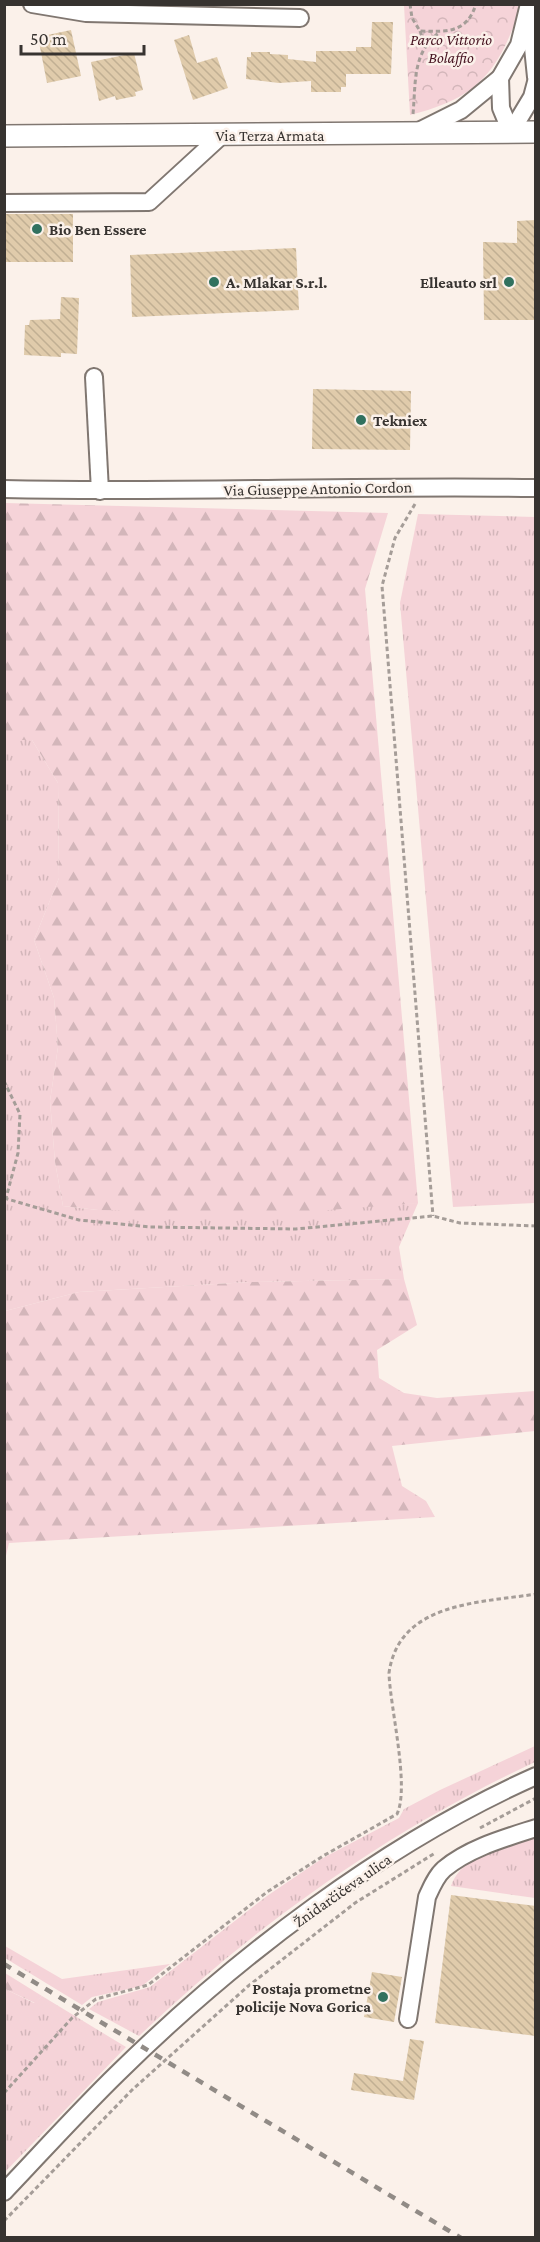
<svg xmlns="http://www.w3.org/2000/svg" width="540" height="2242" viewBox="0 0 540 2242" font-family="'Crimson Pro',serif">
	<defs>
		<pattern id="grass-tufts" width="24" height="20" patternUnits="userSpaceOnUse" patternTransform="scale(1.5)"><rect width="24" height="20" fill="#f5d3d8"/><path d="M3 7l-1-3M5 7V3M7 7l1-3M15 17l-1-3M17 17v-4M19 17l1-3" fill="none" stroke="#d3b6ba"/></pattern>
		<pattern id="forest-firs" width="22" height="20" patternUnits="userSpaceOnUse" patternTransform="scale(1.5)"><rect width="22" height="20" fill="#f5d3d8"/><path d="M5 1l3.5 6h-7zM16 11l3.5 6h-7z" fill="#d3b6ba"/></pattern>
		<pattern id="park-crowns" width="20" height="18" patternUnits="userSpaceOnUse" patternTransform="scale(1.5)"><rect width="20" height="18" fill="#f5d3d8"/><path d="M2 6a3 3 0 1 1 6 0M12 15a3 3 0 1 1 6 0" fill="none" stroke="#d3b6ba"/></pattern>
		<pattern id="building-back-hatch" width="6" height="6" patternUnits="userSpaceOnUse" patternTransform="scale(1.5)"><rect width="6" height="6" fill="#e0cbab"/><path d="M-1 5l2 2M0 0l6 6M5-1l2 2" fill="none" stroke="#c1af93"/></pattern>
	</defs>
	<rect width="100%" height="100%" fill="#fbf1ea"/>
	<g fill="url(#grass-tufts)">
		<polygon points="418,514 535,517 535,1203 453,1207 400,603"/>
		<polygon points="4,740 32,740 58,783 59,878 34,940 54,998 58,1047 50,1101 55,1162 63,1206 98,1210 418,1203 399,1247 404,1279 250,1282 79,1292 5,1311"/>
		<path d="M535 1746V1762C389 1830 255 1925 139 2036L89 2009 98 2002 150 1987 267 1896 323 1858 399 1818 404 1809 440 1790Z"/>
		<path d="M535 1836V1898L451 1886C462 1854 507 1846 535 1836Z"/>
		<polygon points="5,1946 62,1979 170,1964 142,1986 92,1997 82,2005 5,1958"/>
		<polygon points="5,1989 34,2003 42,1996 126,2047 5,2172"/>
	</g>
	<g fill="url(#forest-firs)">
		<polygon points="5,503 388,513 365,589 418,1203 278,1214 98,1210 63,1206 55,1162 50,1101 58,1047 54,998 34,940 59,878 58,783 32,740 5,740"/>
		<polygon points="404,1279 417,1325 377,1350 379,1378 404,1393 437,1398 535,1391 535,1431 392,1446 402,1486 426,1501 435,1517 9,1543 5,1560 5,1311 79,1292 250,1282"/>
		<polygon points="5,1973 42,1996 35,2003 5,1989"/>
	</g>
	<path fill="url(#park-crowns)" d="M521 4C519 15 514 25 510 35 489 85 461 102 410 115L404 5Z"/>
	<g fill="url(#building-back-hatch)">
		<polygon points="372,22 393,22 391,74 346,74 346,87 341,87 341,92 311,92 311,81 279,83 246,79 247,57 251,57 251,52 270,52 270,54 288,55 288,59 316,62 316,51 356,51 356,47 371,47"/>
		<polygon points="71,30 81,76 47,83 38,37"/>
		<polygon points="189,35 197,63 217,57 228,88 193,100 174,40"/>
		<polygon points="134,53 143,90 135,92 136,96 116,100 115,96 99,101 91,62"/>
		<rect x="4" y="214" width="69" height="48"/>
		<polygon points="536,220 536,320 484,320 483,242 517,243 517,221"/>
		<polygon points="296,248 299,310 132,317 130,255"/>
		<polygon points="61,297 79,298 77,354 61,353 61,357 24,355 25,325 29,325 30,320 60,319"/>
		<polygon points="313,389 411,391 410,450 312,449"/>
		<polygon points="451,1895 536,1906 536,2036 435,2023"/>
		<polygon points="372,1972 402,1977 394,2022 364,2017"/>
		<polygon points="410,2039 424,2041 414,2100 351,2090 354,2073 403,2081"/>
	</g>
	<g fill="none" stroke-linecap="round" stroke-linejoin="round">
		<g stroke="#807771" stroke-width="20">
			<g id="minor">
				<polyline points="32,4 86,13 300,18"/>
				<polyline points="530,18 536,77"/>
				<polyline points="419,131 461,110 500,78"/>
				<polyline points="511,132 501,108 500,78 519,45 529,4"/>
				<polyline points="511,132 532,97 536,82"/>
				<polyline points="4,203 149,202 222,135"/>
				<polyline points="94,377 100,491"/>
				<path d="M4 489C182 493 358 485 536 488"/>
				<path d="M408 2019 427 1897C431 1888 436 1876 444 1869 469 1848 505 1838 536 1828"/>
				<path d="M4 2192C42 2152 79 2111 118 2073 235 1958 385 1843 536 1776"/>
			</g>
		</g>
		<g stroke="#807771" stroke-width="24">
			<polyline id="major" points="4,136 536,132"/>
		</g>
		<g stroke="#a59d98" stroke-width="3" stroke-dasharray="4.5 3" stroke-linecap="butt">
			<path d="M410 4 412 18 420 31C447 32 467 33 476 4"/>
			<polyline points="420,31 425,45"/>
			<path d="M413 114C416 82 412 52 440 32"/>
			<polyline points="415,504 395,538 382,586 433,1216"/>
			<polyline points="4,1081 20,1114 18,1153 6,1198"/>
			<polyline points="4,1198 79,1220 150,1227 296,1229 433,1216 460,1223 536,1226"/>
			<polyline points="480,1828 536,1798"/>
			<path d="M4 2093 72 2018 96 1999 148 1985 267 1892 323 1856 397 1814C410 1787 390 1707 389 1673 399 1602 479 1603 536 1594"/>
			<polyline points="4,2221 133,2089 247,1987 355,1903 435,1853"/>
		</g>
		<use href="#minor" stroke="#fff" stroke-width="16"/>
		<use href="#major" stroke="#fff" stroke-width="21"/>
		<polyline stroke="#918b86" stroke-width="4.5" stroke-dasharray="8 8" stroke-linecap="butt" points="4,1964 461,2238"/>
	</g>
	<g fill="#31715f" stroke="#fbf1ea" stroke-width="2">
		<circle cx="37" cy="229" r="6"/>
		<circle cx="214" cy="282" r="6"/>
		<circle cx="509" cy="282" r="6"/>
		<circle cx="361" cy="420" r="6"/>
		<circle cx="383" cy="1997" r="6"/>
	</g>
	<g text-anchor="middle" stroke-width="5" stroke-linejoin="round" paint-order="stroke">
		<g font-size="16" font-style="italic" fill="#481522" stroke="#fbf1ea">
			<text x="451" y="45">Parco Vittorio<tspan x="451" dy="18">Bolaffio</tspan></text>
		</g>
		<g font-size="16" fill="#373330" stroke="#fbf1ea">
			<text x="270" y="141">Via Terza Armata</text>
			<text transform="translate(318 488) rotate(-1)" y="6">Via Giuseppe Antonio Cordon</text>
			<text transform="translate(342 1890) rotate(-35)" y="6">Žnidarčičeva ulica</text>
		</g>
		<g font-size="16" font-weight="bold" fill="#373330" stroke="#fbf1ea" text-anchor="start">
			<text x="49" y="235">Bio Ben Essere</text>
			<text x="226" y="288">A. Mlakar S.r.l.</text>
			<text x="497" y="288" text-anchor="end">Elleauto srl</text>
			<text x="373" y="426">Tekniex</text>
			<text x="371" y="1994" text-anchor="end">Postaja prometne<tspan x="371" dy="18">policije Nova Gorica</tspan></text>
		</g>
	</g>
	<rect width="540" height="2242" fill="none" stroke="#373330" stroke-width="12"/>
	<path d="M21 45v9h123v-9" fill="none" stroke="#373330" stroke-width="3"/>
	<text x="30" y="45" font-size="18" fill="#373330" stroke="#fbf1ea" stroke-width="4.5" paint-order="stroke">50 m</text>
</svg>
